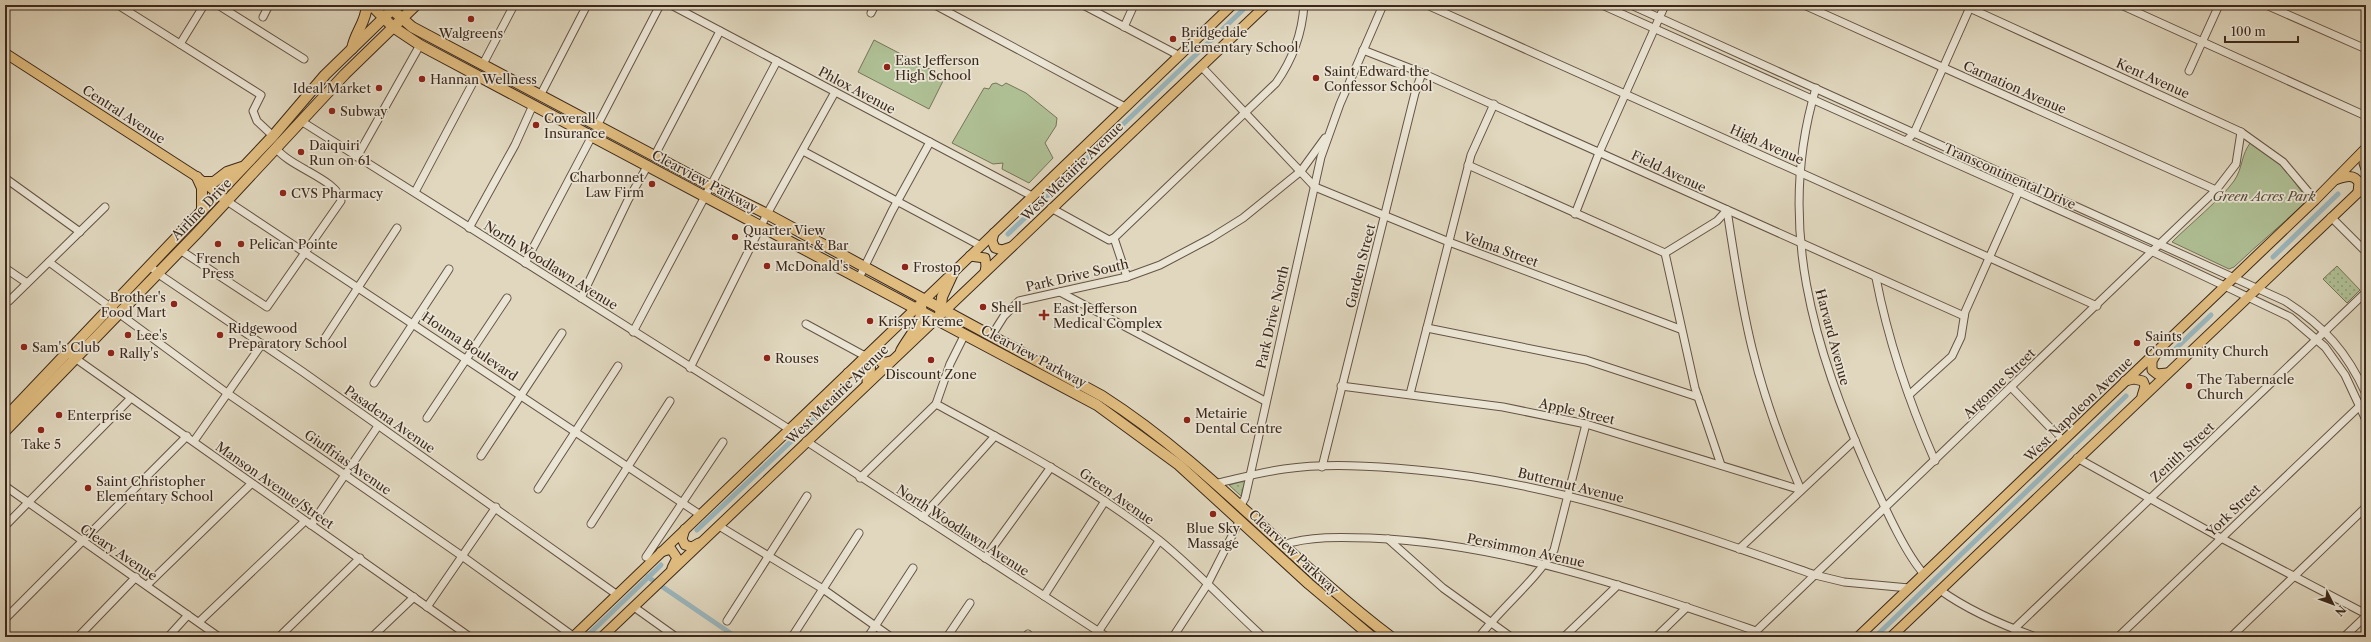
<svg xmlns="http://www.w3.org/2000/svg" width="2371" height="642" viewBox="0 0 2371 642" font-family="'Libre Caslon Text',serif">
	<defs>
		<pattern id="grass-dots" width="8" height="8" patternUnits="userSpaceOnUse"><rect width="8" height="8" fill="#afbf94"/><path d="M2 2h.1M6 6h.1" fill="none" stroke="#909b78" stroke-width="1.8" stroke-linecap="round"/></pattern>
	</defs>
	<rect width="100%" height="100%" fill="#e0d7be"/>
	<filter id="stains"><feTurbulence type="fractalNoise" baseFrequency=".005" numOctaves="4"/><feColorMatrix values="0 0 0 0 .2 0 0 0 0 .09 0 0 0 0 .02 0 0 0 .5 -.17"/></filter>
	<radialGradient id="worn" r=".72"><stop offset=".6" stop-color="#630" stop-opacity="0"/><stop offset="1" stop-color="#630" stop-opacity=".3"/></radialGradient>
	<g fill="url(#grass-dots)" stroke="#767458">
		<polygon points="2337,266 2360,290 2347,303 2323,279"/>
		<polygon points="1244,481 1245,481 1241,496 1229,485"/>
	</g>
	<g fill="#afbf94" stroke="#767458">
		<polygon points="874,40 945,77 929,109 858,72"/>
		<polygon points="996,83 1002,86 1006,83 1026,93 1057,118 1056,126 1045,143 1053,158 1029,183 1002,169 1003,163 993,164 952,143 984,88 989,89 992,84"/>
		<path d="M2251 142 2283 167 2308 200C2284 223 2258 244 2234 267L2229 269 2172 242C2189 225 2221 199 2234 181 2243 168 2241 154 2251 142Z"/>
	</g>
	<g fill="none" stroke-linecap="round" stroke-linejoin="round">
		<g stroke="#9ab6bd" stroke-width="5">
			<polyline points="1008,234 1248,5"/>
			<polyline points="2273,257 2338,194"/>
			<polyline points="2169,355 2211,315"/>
			<polyline points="697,530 851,385"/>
			<polyline points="648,577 736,637"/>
			<polyline points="586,637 661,565"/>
			<polyline points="1875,637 2126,396"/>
		</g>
		<g stroke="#655444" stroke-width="9">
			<g id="minor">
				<polyline points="118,5 261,95 253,111 257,121 273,136"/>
				<polyline points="218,5 304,59"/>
				<polyline points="671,5 1032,196"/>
				<polyline points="935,5 1125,107"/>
				<polyline points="1083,5 1178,55"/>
				<polyline points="1427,5 2097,306"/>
				<polyline points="1602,5 2153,252 2290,317 2325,347 2345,375 2366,420"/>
				<path d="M1631 5 2285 301C2324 326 2347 352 2366 394"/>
				<polyline points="1804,5 2216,190"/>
				<polyline points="1963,5 2241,132 2283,162 2315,200"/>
				<polyline points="2121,5 2366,116"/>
				<polyline points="2266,5 2366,49"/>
				<polyline points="871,13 875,5"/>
				<polyline points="263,17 269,5"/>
				<polyline points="1124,27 1134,5"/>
				<polyline points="180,44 204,5"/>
				<polyline points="1363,50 1422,73 1964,316"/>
				<polyline points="483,64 514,5"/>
				<polyline points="1201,66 1315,187 1449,242 1680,329"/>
				<polyline points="2189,71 2219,5"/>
				<path d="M1816 88C1775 224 1814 348 1869 473 1882 501 1904 552 1924 574"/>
				<polyline points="541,94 587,5"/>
				<polyline points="301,121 789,429"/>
				<polyline points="597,126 660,5"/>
				<polyline points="1906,141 1914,133 1971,5"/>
				<polyline points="803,151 981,246"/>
				<polyline points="655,155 720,31"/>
				<polyline points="357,157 420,45"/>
				<polyline points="1468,165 1665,253"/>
				<polyline points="5,178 80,232"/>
				<polyline points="415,192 477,75"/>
				<polyline points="227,201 699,514"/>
				<polyline points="1051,208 1109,240 1114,238"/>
				<path d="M1727 210C1734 257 1741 303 1752 348 1764 397 1781 444 1801 490"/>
				<polyline points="1575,214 1599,153 1665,5"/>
				<polyline points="2331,217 2366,252"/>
				<polyline points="469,228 515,145 533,105"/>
				<path d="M1114 238 1276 83C1293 59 1302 35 1304 5"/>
				<polyline points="1114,238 1127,277"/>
				<path d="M180 250 267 307 341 201C339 180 289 167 276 148"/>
				<polyline points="1665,253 1695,388 1721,465"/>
				<polyline points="1665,253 1717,221 1727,210"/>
				<polyline points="49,262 227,393 462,556 573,636"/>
				<polyline points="525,263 592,136"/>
				<polyline points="150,265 157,273 303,372 616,594"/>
				<polyline points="5,268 27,283"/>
				<polyline points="859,278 892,211 930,142"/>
				<path d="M1876 278C1888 340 1909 402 1935 461"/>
				<polyline points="1060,292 1265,401"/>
				<polyline points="581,298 628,200 648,165"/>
				<polyline points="9,301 105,207"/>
				<polyline points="806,324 865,356"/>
				<polyline points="1427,328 1586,360 1698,397"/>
				<polyline points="633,332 777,61"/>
				<polyline points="992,335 1004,316 1019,301 1127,277 1160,265 1211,238 1243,218 1301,171 1325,138"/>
				<polyline points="323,341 397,228"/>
				<polyline points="72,356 470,637"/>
				<polyline points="690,368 767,214 835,92"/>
				<polyline points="374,383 449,269"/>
				<polyline points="1341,386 1503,407 1586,424 1801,490"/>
				<polyline points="2011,387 2063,441"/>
				<polyline points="1410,394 1471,155 1494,104"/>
				<polyline points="1909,395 1952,356 1961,337 1965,312 2023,182"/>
				<path d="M936 404C1014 446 1090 486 1159 540 1196 570 1228 605 1263 637"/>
				<polyline points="427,418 507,298"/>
				<polyline points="194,441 262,344"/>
				<polyline points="806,441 1107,637"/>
				<polyline points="481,456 562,333"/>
				<polyline points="2077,458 2221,538 2366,614"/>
				<polyline points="1322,467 1415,93 1422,73"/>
				<polyline points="860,478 936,404 950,364 965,334"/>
				<path d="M1218 483C1240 478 1262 472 1284 469 1328 463 1373 466 1417 470 1555 482 1684 529 1815 575L1844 582 1909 588"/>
				<polyline points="5,486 219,637"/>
				<polyline points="538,489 618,366"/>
				<polyline points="1241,505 1245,498 1321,157 1340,104 1383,5"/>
				<polyline points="922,517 995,436"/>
				<polyline points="591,524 670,401"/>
				<polyline points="311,525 378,426"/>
				<polyline points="5,526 131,398"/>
				<polyline points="719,526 823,589 891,637"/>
				<polyline points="1388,539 1443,588 1511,637"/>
				<path d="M1283 545C1309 536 1342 537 1370 538 1503 543 1631 588 1756 631"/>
				<polyline points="1739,549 1855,440"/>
				<polyline points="646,557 723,442"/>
				<polyline points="985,558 1051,467"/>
				<polyline points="147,585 251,484"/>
				<path d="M1940 590C1969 611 2002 625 2036 637"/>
				<polyline points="1044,596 1105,501"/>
				<polyline points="427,607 496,507"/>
				<polyline points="634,607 676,637"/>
				<polyline points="5,619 187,436"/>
				<polyline points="727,621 807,496"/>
				<polyline points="199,622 305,521"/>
				<polyline points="2014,629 2366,292"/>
				<polyline points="1098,632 1159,541"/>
				<polyline points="78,637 136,577"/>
				<polyline points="168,637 188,615"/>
				<polyline points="279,637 360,558"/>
				<polyline points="372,637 414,597"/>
				<polyline points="792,637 859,533"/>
				<polyline points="868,637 913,568"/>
				<polyline points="947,637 970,603"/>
				<polyline points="1026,637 1028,634"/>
				<polyline points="1173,637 1207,585 1240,520"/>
				<path d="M1479 637C1502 607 1535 581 1554 550L1586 424"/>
				<polyline points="1564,637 1618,585"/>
				<polyline points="1656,637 1687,607"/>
				<polyline points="1750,637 2216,190 2236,164 2241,132"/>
				<polyline points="2118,637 2366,400"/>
				<polyline points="2231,637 2366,507"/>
				<polyline points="2344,637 2366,616"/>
			</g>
		</g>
		<g stroke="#3c291c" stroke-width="11">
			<g id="major">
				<polyline points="5,53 197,177 227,201"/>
				<polyline points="2366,151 2364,163 2366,169"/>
				<path d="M2335 180C2344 177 2354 173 2359 183L2358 192"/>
				<polyline points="994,233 992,241 995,248 1002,250 1011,247"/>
				<polyline points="970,256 985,258 986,266 985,272"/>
				<polyline points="2156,354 2152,361 2152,370 2157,374 2167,373"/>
				<path d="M865 356C872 364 872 370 867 381"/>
				<polyline points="876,356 882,363 890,361"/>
				<polyline points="848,373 861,370 866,375 868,381"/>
				<polyline points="2125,381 2134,379 2143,381 2145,386 2142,396"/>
				<polyline points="685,529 682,539 685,545 692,547 699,543"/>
				<polyline points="661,552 671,549 677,558 672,568"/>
				<polyline points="573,637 1232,5"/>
				<polyline points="602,637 1266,5"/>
				<polyline points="1858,637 2315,200 2366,148"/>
				<polyline points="1891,637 2366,185"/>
			</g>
		</g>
		<g stroke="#3c291c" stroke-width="12">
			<g id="highway">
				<polyline points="371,5 393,27 420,45 1097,405 1179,465 1309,584 1372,637"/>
				<path d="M387 5 412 27 711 186 767 214 1102 396C1210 465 1289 560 1391 637"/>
				<path d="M352 49C355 32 366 23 367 5"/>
				<polyline points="197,177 202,188 202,210"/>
				<polyline points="204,182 214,182 227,172 242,167"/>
				<polyline points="940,314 942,297 954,271"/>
				<path d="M901 351C909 336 924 322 921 305"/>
				<polyline points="5,418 273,136 325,75 397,5"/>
				<polyline points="5,431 198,232 345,74 416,5"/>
			</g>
		</g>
		<use href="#minor" stroke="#ebe5d5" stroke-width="7"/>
		<use href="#major" stroke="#e0bc7f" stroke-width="9"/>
		<use href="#highway" stroke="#e0bc7f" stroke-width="10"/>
	</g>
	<g fill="#8f2418" stroke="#ebe5d5" stroke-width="1.5">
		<circle cx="471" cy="19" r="4"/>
		<circle cx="1173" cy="39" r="4"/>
		<circle cx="887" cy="67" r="4"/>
		<circle cx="1316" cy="78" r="4"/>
		<circle cx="422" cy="79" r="4"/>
		<circle cx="379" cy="88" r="4"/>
		<circle cx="332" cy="111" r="4"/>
		<circle cx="536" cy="125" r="4"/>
		<circle cx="301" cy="152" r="4"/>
		<circle cx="652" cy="184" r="4"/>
		<circle cx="283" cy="193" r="4"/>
		<circle cx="735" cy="237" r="4"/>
		<circle cx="218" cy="244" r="4"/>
		<circle cx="241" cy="244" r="4"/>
		<circle cx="767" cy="266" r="4"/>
		<circle cx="905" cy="267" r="4"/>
		<circle cx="174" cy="304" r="4"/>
		<circle cx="983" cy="307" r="4"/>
		<path d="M1042 309h4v4h4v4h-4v4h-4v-4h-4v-4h4z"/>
		<circle cx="870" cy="321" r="4"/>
		<circle cx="128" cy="335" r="4"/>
		<circle cx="220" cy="335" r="4"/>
		<circle cx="2137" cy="343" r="4"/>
		<circle cx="24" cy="347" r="4"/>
		<circle cx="111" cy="353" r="4"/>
		<circle cx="767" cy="358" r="4"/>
		<circle cx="931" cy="360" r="4"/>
		<circle cx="2189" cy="386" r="4"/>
		<circle cx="59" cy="415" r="4"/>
		<circle cx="1187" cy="420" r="4"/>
		<circle cx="41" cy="430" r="4"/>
		<circle cx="88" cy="488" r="4"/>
		<circle cx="1213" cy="514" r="4"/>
	</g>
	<g text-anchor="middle" stroke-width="3.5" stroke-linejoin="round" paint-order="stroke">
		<g font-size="13" fill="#3c291c" stroke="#ebe5d5" text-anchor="start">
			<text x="1181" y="37">Bridgedale<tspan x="1181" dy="15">Elementary School</tspan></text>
			<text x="471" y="38" text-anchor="middle">Walgreens</text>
			<text x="895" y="65">East Jefferson<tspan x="895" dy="15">High School</tspan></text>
			<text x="1324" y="76">Saint Edward the<tspan x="1324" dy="15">Confessor School</tspan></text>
			<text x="430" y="84">Hannan Wellness</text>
			<text x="371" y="93" text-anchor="end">Ideal Market</text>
			<text x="340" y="116">Subway</text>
			<text x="544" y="123">Coverall<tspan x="544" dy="15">Insurance</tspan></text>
			<text x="309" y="150">Daiquiri<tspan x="309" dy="15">Run on 61</tspan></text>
			<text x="644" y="182" text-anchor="end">Charbonnet<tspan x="644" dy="15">Law Firm</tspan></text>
			<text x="291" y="198">CVS Pharmacy</text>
			<text x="743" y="235">Quarter View<tspan x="743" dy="15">Restaurant &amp; Bar</tspan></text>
			<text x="249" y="249">Pelican Pointe</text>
			<text x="218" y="263" text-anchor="middle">French<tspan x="218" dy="15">Press</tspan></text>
			<text x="775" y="271">McDonald's</text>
			<text x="913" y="272">Frostop</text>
			<text x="166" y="302" text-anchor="end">Brother's<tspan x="166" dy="15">Food Mart</tspan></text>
			<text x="991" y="312">Shell</text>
			<text x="1053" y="313">East Jefferson<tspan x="1053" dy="15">Medical Complex</tspan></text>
			<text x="878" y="326">Krispy Kreme</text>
			<text x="228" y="333">Ridgewood<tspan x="228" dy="15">Preparatory School</tspan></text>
			<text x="136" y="340">Lee's</text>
			<text x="2145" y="341">Saints<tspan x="2145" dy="15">Community Church</tspan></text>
			<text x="32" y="352">Sam's Club</text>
			<text x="119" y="358">Rally's</text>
			<text x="775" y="363">Rouses</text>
			<text x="931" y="379" text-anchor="middle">Discount Zone</text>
			<text x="2197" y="384">The Tabernacle<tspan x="2197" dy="15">Church</tspan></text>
			<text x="1195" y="418">Metairie<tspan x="1195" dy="15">Dental Centre</tspan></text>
			<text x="67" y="420">Enterprise</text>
			<text x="41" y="449" text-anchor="middle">Take 5</text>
			<text x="96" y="486">Saint Christopher<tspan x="96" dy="15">Elementary School</tspan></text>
			<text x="1213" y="533" text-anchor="middle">Blue Sky<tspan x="1213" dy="15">Massage</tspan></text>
		</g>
		<g font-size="13" fill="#3c291c" stroke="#ebe5d5">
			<text transform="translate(2153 78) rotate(24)" y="5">Kent Avenue</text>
			<text transform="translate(2015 87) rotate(24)" y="5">Carnation Avenue</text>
			<text transform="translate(857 90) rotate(28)" y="5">Phlox Avenue</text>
			<text transform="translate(124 114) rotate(33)" y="5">Central Avenue</text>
			<text transform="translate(1767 144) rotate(24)" y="5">High Avenue</text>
			<text transform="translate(1072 171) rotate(-44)" y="5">West Metairie Avenue</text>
			<text transform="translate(1669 171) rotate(25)" y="5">Field Avenue</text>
			<text transform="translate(2010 176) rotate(24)" y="5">Transcontinental Drive</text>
			<text transform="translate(705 181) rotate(28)" y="5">Clearview Parkway</text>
			<text transform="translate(201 209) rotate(-46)" y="5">Airline Drive</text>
			<text transform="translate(1501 249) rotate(20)" y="5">Velma Street</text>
			<text transform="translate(551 265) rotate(32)" y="5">North Woodlawn Avenue</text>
			<text transform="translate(1360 266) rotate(-76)" y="5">Garden Street</text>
			<text transform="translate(1077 275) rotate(-13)" y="5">Park Drive South</text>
			<text transform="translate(1272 317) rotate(-77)" y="5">Park Drive North</text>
			<text transform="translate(1833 337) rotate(75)" y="5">Harvard Avenue</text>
			<text transform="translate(470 346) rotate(34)" y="5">Houma Boulevard</text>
			<text transform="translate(1034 356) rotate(28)" y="5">Clearview Parkway</text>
			<text transform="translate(1999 383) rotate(-44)" y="5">Argonne Street</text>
			<text transform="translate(837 394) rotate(-44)" y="5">West Metairie Avenue</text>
			<text transform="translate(2078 409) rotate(-44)" y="5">West Napoleon Avenue</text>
			<text transform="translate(1577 411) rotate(13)" y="5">Apple Street</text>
			<text transform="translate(390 419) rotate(35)" y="5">Pasadena Avenue</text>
			<text transform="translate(2182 452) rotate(-43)" y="5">Zenith Street</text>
			<text transform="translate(348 462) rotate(35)" y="5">Giuffrias Avenue</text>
			<text transform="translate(275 485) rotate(35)" y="5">Manson Avenue/Street</text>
			<text transform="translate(1571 485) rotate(14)" y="5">Butternut Avenue</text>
			<text transform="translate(1117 496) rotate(35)" y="5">Green Avenue</text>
			<text transform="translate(2233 510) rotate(-44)" y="5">York Street</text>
			<text transform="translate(963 530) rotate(33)" y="5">North Woodlawn Avenue</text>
			<text transform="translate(1526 550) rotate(12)" y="5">Persimmon Avenue</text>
			<text transform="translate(119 552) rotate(34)" y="5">Cleary Avenue</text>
			<text transform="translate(1294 552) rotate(43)" y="5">Clearview Parkway</text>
		</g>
		<g font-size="13" font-style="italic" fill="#534734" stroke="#ebe5d5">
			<text x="2264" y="201">Green Acres Park</text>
		</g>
	</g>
	<rect width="2371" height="642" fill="none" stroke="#e0d7be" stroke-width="20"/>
	<rect x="6" y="6" width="2359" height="630" fill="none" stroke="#3c291c" stroke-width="2"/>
	<rect x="10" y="10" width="2351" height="622" fill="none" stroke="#3c291c"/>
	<g transform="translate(2333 604) rotate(132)" stroke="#ebe5d5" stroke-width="3" paint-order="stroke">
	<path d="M0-3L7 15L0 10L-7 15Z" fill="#3c291c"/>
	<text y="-6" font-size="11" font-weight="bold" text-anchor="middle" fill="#3c291c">N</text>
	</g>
	<path d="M2225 36v6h73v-6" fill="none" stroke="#3c291c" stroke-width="2"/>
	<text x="2231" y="36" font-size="12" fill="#3c291c" stroke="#ebe5d5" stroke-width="3" paint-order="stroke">100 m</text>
	<rect width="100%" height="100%" filter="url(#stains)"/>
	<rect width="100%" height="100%" fill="url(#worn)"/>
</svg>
